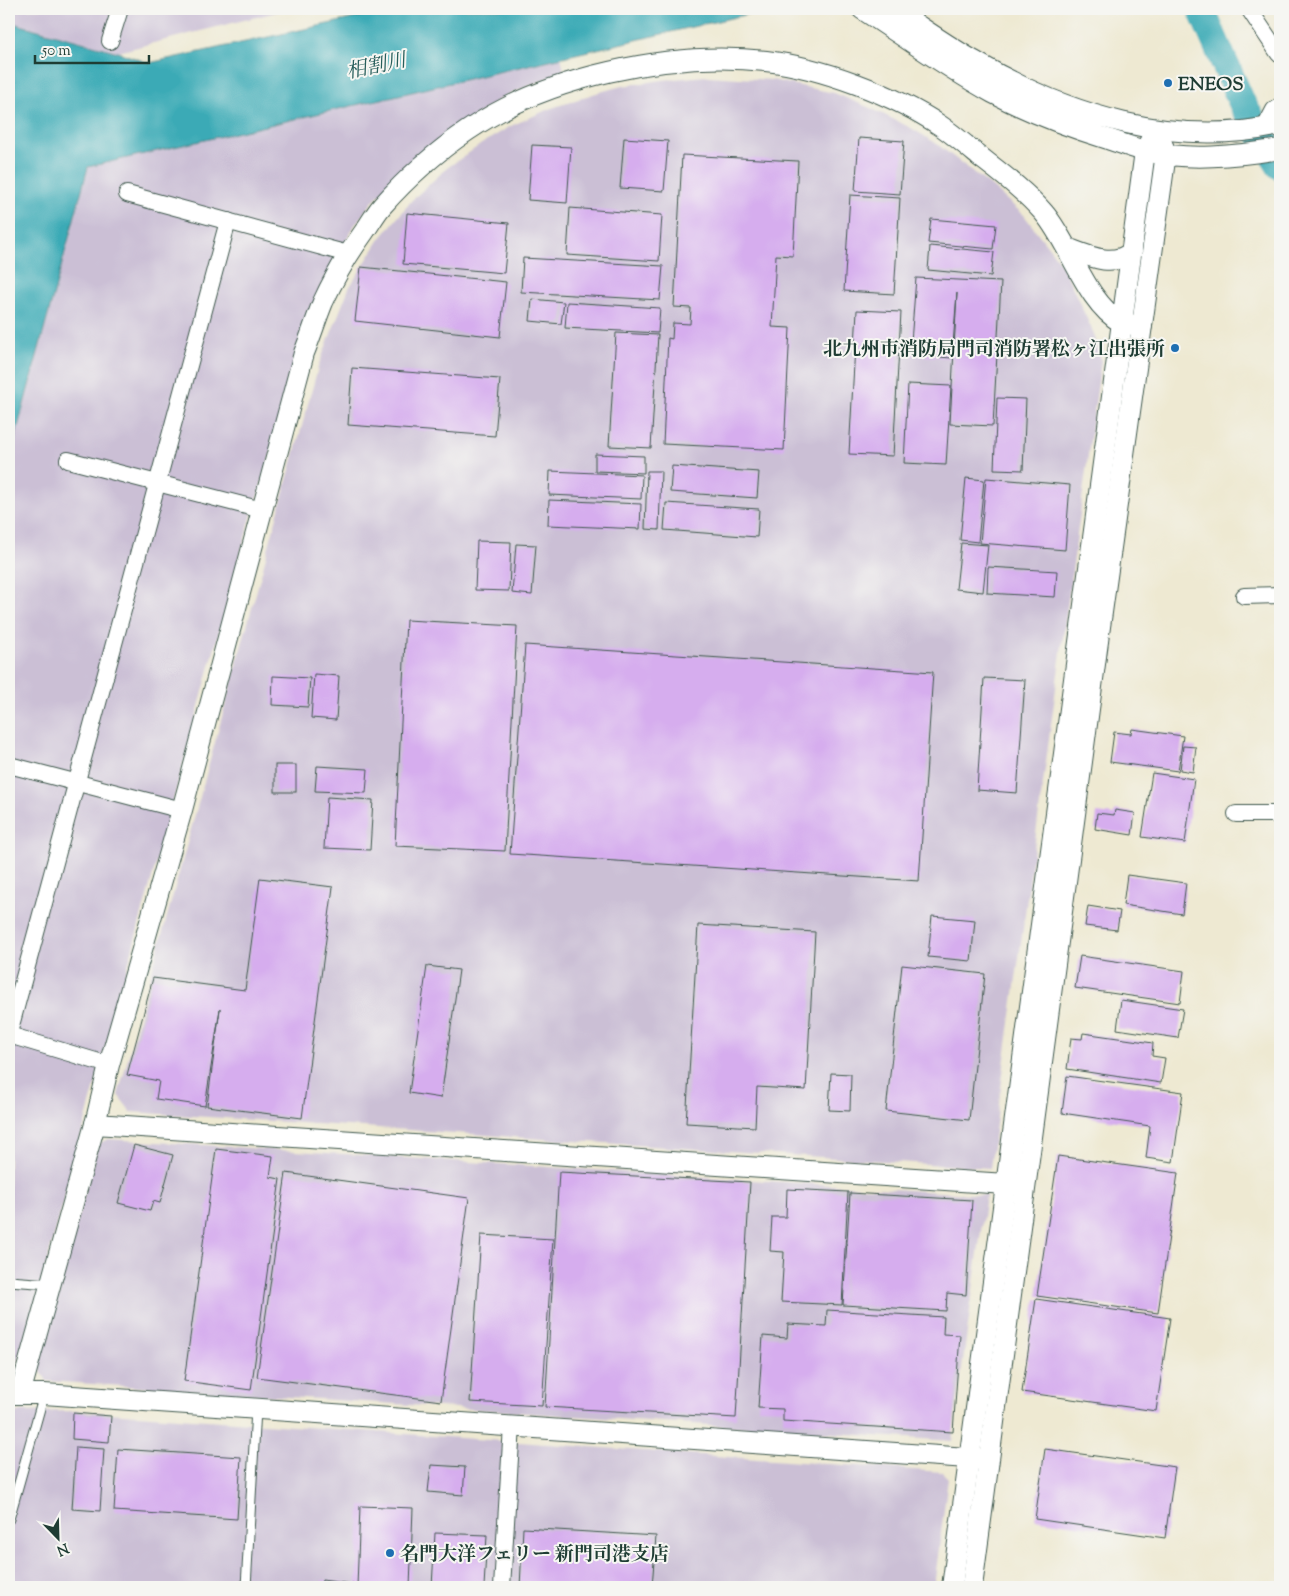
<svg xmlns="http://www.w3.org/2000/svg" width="1289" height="1596" viewBox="0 0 1289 1596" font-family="'Sorts Mill Goudy','Noto Serif JP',serif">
	<rect width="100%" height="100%" fill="#f6f6f2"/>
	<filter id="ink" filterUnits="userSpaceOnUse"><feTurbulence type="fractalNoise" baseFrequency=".02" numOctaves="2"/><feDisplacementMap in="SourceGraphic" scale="10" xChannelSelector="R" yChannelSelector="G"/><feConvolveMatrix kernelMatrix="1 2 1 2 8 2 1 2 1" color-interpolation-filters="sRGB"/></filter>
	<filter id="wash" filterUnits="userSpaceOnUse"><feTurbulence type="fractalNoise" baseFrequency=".0096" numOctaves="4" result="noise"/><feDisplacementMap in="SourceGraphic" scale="20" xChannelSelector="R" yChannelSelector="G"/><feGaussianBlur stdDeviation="1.12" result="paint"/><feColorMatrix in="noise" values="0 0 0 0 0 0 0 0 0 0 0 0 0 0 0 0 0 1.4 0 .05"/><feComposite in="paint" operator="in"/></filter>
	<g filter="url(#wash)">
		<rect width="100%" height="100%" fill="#eee9d2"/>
		<g fill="#cbbfd5">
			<polygon points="9,9 288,9 118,52 9,22"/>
			<polygon points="561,56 564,71 503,97 419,154 373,201 354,226 326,277 248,527 44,1272 9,1392 9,460 88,167"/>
			<polygon points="706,76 772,80 834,93 870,108 911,128 937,144 992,187 1024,215 1062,265 1094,334 1101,361 990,1168 131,1112 118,1095 319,364 349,288 380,239 412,200 447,168 483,143 511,126 549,109 596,93 622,86 663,80"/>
			<polygon points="108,1139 986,1195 952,1441 47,1381 38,1365 98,1144"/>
			<polygon points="80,1411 942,1472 948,1478 934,1587 9,1587 9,1412"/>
		</g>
		<polygon fill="#3aaab6" stroke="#2c7475" points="396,9 770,9 88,167 9,460 9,22 118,52 149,63"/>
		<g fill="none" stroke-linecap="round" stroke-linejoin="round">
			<polyline stroke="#3aaab6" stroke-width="28" points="1201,9 1243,105 1280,166"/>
		</g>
		<g id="blocks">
			<g fill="#d6adee">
				<polygon points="624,138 668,141 664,191 620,188"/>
				<polygon points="859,138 904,141 900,194 855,191"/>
				<polygon points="532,145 571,147 567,203 528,200"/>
				<polygon points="682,155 798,161 793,256 776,255 772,327 790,328 784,450 663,444 668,338 672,339 673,323 690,324 691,308 674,307"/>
				<polygon points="850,195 900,198 894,294 844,291"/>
				<polygon points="570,208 662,215 659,261 567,255"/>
				<polygon points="407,213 509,223 504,273 403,264"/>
				<polygon points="931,219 996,225 993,249 928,243"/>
				<polygon points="930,246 994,252 991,276 928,270"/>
				<polygon points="523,258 663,266 660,300 521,292"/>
				<polygon points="361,267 506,282 500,337 355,321"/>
				<polygon points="916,278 1001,282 993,426 950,424 957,293 952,358 910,355"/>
				<polygon points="532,299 564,302 561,324 530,321"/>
				<polygon points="567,302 660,308 658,333 565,328"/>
				<polygon points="857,310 901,312 893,456 849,454"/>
				<polygon points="616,333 658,335 651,448 609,446"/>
				<polygon points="352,368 500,379 495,436 348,425"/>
				<polygon points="908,384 951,386 946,465 904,463"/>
				<polygon points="997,398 1026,399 1023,470 994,469"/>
				<polygon points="595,454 644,456 644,473 595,471"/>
				<polygon points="672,466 759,472 757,498 670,492"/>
				<polygon points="550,471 642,475 641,499 549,495"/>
				<polygon points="647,471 661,471 659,530 645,529"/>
				<polygon points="966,478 984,480 978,542 960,540"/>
				<polygon points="986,478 1070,485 1065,550 980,543"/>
				<polygon points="549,500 641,504 640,529 548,525"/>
				<polygon points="666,503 759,509 757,537 664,530"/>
				<polygon points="477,541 511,542 509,591 475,590"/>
				<polygon points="961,543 988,545 983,592 956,589"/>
				<polygon points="516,544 536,545 532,595 512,593"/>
				<polygon points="988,567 1057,571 1055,597 987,593"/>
				<polygon points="406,620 517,626 505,851 395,846"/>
				<polygon points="525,645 933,672 919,881 510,854"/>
				<polygon points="314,674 339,676 336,720 311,718"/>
				<polygon points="273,676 310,678 308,707 272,705"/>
				<polygon points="984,678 1025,680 1017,793 977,790"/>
				<polygon points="1132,729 1183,736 1178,771 1110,762 1114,732 1131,734"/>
				<polygon points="1183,746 1196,747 1193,772 1180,770"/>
				<rect x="275" y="765" width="21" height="27"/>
				<polygon points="317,766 368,769 366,793 315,791"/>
				<polygon points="1152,773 1194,779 1185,843 1142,837"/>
				<polygon points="327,797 373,800 370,850 324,848"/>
				<polygon points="1115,810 1135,813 1132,835 1095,829 1097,813 1114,815"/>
				<polygon points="1127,875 1186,883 1182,914 1123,905"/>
				<polygon points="260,878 333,887 302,1118 207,1106 220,1009 205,1106 156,1099 159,1081 127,1075 153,978 245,990"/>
				<polygon points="1088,906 1120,911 1117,930 1085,926"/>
				<polygon points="932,916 975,920 971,961 928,957"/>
				<polygon points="698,925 815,932 806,1090 757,1087 755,1127 686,1123"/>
				<polygon points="1080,956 1184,971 1180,1003 1075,988"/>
				<polygon points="902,965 985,974 969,1120 886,1111"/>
				<polygon points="427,966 459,970 441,1098 409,1093"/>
				<polygon points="1121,1000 1183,1009 1178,1038 1117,1029"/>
				<polygon points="1083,1033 1153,1043 1152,1056 1165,1058 1161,1083 1067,1069 1071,1038 1082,1039"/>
				<polygon points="831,1073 851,1074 850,1111 829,1110"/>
				<polygon points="1067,1076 1183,1092 1173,1162 1146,1158 1150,1126 1062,1113"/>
				<polygon points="134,1145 173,1155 160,1203 153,1201 150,1211 118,1203"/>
				<polygon points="216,1149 273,1156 270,1177 280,1179 251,1390 184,1381"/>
				<polygon points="1058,1156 1178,1173 1158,1313 1037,1296"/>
				<polygon points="559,1172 750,1182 736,1418 545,1407"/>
				<polygon points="286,1173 469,1198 441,1401 257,1377"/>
				<polygon points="787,1189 848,1192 842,1305 781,1302 784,1252 770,1251 772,1217 786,1217"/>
				<polygon points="850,1193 972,1200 966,1295 947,1293 946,1311 843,1305"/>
				<polygon points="481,1235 553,1239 542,1406 470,1402"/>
				<polygon points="1036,1299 1170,1318 1156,1411 1022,1392"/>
				<polygon points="827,1310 944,1317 943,1334 960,1335 953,1432 783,1421 783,1409 758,1408 763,1336 787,1338 788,1324 826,1326"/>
				<polygon points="73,1413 111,1416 109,1442 72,1439"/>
				<polygon points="76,1447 104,1449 100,1511 72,1509"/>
				<polygon points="118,1449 241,1457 237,1519 114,1511"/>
				<polygon points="1045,1449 1175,1467 1165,1538 1035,1519"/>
				<polygon points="431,1465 465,1467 463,1495 428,1492"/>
				<polygon points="360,1506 413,1508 410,1587 357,1587"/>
				<polygon points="523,1528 656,1536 652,1587 520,1587"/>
				<polygon points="435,1533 487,1535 484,1587 432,1587"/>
				<polygon points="322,1580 353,1584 352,1587 321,1587"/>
			</g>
		</g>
	</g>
	<g filter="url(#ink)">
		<use href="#blocks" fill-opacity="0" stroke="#3e574c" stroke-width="1"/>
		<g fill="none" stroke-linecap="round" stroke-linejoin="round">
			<g stroke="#3e574c" stroke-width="11">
				<g id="service">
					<polyline points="9,1281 50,1284"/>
					<polyline points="9,1519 44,1394"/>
					<polyline points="246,1587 256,1409"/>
				</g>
			</g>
			<g stroke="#3e574c" stroke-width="18">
				<g id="minor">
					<polyline points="1249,9 1279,54 1280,53"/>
					<polyline points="110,41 120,9"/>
					<polyline points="1264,129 1274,110 1280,106"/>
					<polyline points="127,194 348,254"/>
					<polyline points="68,460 262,510"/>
					<polyline points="1244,596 1280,595"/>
					<polyline points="9,765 182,810"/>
					<polyline points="1236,814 1280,814"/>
					<polyline points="9,1033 228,221"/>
					<polyline points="9,1035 109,1065"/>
					<polyline points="502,1587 512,1426"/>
				</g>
			</g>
			<g stroke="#3e574c" stroke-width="22">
				<g id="tertiary">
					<path d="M862 9C905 37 947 68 993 93 1029 112 1069 127 1108 139 1120 143 1133 148 1145 151 1189 161 1236 156 1280 149"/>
					<path d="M893 9C920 26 947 46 976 62 1068 116 1174 148 1280 125"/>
					<path d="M1067 248C1086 255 1114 269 1132 251"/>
					<polyline points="95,1124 1021,1185"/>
					<polyline points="9,1394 44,1394 982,1459"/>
					<path d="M20 1394 95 1124 109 1065 182 810 304 353C311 336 316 319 323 302 334 278 348 254 364 232 370 224 375 214 382 206 407 178 436 152 467 131 545 77 671 50 766 61 821 67 895 95 941 126 954 135 967 146 979 156 1002 174 1025 191 1044 213 1070 243 1086 303 1121 322 1127 325 1135 325 1142 326"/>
					<polyline points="952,1587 1145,151 1156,129"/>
					<polyline points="972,1587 1099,634 1166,153 1156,129"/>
				</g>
			</g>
			<use href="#service" stroke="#fff" stroke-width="9"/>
			<use href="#minor" stroke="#fff" stroke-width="16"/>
			<use href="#tertiary" stroke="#fff" stroke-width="20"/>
		</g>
	</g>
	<g fill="#1f6fb2" stroke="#f6f6f2" stroke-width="2">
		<circle cx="1168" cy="83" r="5"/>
		<circle cx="1175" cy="348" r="5"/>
		<circle cx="390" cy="1553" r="5"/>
	</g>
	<g text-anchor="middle" stroke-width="4" stroke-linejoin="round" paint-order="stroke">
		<g font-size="19" font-weight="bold" fill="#1f3d34" stroke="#f6f6f2" text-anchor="start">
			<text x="1178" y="90">ENEOS</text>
			<text x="1165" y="355" text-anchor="end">北九州市消防局門司消防署松ヶ江出張所</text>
			<text x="400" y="1560">名門大洋フェリー 新門司港支店</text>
		</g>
		<g font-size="20" font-style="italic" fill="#275e5b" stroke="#f6f6f2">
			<text transform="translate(376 65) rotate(-12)" y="7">相割川</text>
		</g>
	</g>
	<rect width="1289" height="1596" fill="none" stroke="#f6f6f2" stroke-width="30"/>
	<g transform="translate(58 1538) rotate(157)" stroke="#f6f6f2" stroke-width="4" paint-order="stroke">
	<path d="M0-4L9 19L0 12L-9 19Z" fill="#1f3d34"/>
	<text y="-8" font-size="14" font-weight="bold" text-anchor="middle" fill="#1f3d34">N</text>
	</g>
	<path d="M35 55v8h114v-8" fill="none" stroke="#1f3d34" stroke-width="2.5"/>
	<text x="42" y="55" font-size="15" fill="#1f3d34" stroke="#f6f6f2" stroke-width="4" paint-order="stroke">50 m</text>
</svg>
